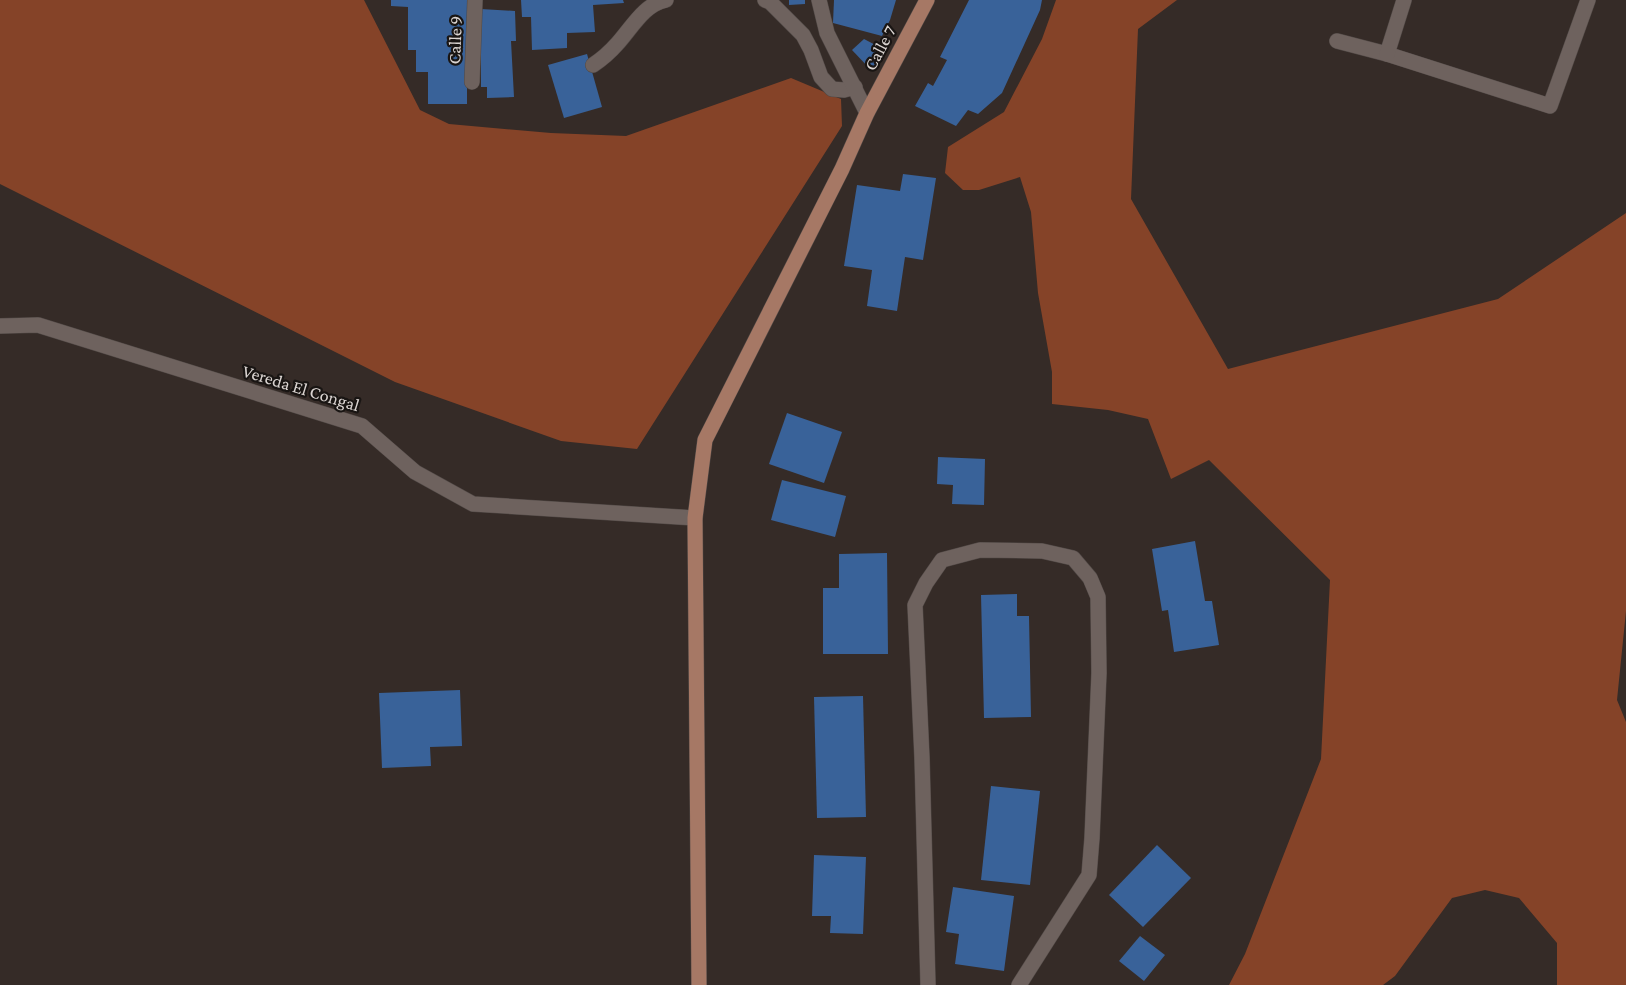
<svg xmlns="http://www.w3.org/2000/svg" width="1626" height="985" viewBox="0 0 1626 985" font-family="'Crimson Pro',serif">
	<rect width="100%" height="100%" fill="#352b27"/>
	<g fill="#854328">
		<polygon points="0,0 364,0 420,110 449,124 551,133 626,136 791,78 841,99 842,126 637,449 561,441 395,382 0,184"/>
		<polygon points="1056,0 1177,0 1138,29 1131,199 1228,369 1498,299 1626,213 1626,611 1617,700 1626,722 1626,985 1557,985 1557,943 1519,898 1485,890 1452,898 1395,976 1383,985 1229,985 1245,954 1321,759 1330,580 1209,460 1171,479 1148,419 1108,410 1052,404 1052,372 1038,293 1031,212 1020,177 979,190 963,190 945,173 948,147 1004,112 1042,39"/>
	</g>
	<g fill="#396299">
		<polygon points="391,0 467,0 467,104 428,104 428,72 416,72 416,50 408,50 408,7 391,6"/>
		<polygon points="521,0 623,0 624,3 593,5 595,32 567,33 567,48 532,50 531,17 522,17"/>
		<polygon points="789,0 805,0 805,4 789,5"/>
		<polygon points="834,0 896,0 890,20 882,36 833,23"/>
		<polygon points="969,0 1042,0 1040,10 1002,93 978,114 968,110 956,126 915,106 928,83 933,86 947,60 940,57"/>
		<polygon points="481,9 515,11 516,41 511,41 514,97 487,98 487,87 481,87"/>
		<polygon points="864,39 885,50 876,69 870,69 852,50"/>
		<polygon points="587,54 602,107 564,118 548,65"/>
		<polygon points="903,174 936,178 923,260 905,257 897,311 867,306 872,270 844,266 857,185 900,191"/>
		<polygon points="787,413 842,432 824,483 769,464"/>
		<polygon points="938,457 985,459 984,505 952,504 953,485 937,484"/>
		<polygon points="782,480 846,496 835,537 771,520"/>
		<polygon points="1195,541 1205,601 1212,601 1219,645 1174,652 1168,610 1162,611 1152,549"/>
		<polygon points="887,553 888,654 823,654 823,588 839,588 839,554"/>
		<polygon points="1017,594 1017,616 1029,616 1031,717 984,718 981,595"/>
		<polygon points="460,690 462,746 430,747 431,766 382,768 379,693"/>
		<polygon points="863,696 866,817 817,818 814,697"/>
		<polygon points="991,786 1040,791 1030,885 981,880"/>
		<polygon points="1157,845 1191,878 1143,927 1109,895"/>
		<polygon points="814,855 866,857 863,934 830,933 831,916 812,916"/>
		<polygon points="953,887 1014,896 1004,971 955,964 959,934 946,932"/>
		<polygon points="1140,936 1165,955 1144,981 1119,961"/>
	</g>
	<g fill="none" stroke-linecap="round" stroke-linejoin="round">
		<g stroke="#514946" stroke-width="16">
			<g id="minor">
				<polyline points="765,0 770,2 803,35 811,50 821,77 832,89 844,90 855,87"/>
				<polyline points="819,0 827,33 867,113"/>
				<polyline points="1337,41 1387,54 1550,106 1588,0"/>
				<polyline points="1387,54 1404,0"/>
				<path d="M593 65C602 59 610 52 617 44 631 29 644 4 666 0"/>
				<polyline points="472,82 475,0"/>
				<polyline points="0,326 38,325 362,426 415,472 473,504 695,518"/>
				<polyline points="928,985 922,758 915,605 926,583 942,560 980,550 1042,551 1073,558 1090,578 1098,597 1099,673 1092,838 1089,875 1019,985"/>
			</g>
		</g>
		<g stroke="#514946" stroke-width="16">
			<polyline id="major" points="699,985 695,518 705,440 842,169 867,113 927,0"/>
		</g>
		<use href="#minor" stroke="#6e625e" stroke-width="15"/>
		<use href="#major" stroke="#a67865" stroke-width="15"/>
	</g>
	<g text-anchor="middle" stroke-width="4.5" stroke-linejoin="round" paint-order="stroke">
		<g font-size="18" fill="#dad4d1" stroke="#191513">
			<text transform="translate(455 40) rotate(-88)" y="6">Calle 9</text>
			<text transform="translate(880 48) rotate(-62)" y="6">Calle 7</text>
			<text transform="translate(301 388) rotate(17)" y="6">Vereda El Congal</text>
		</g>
	</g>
</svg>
